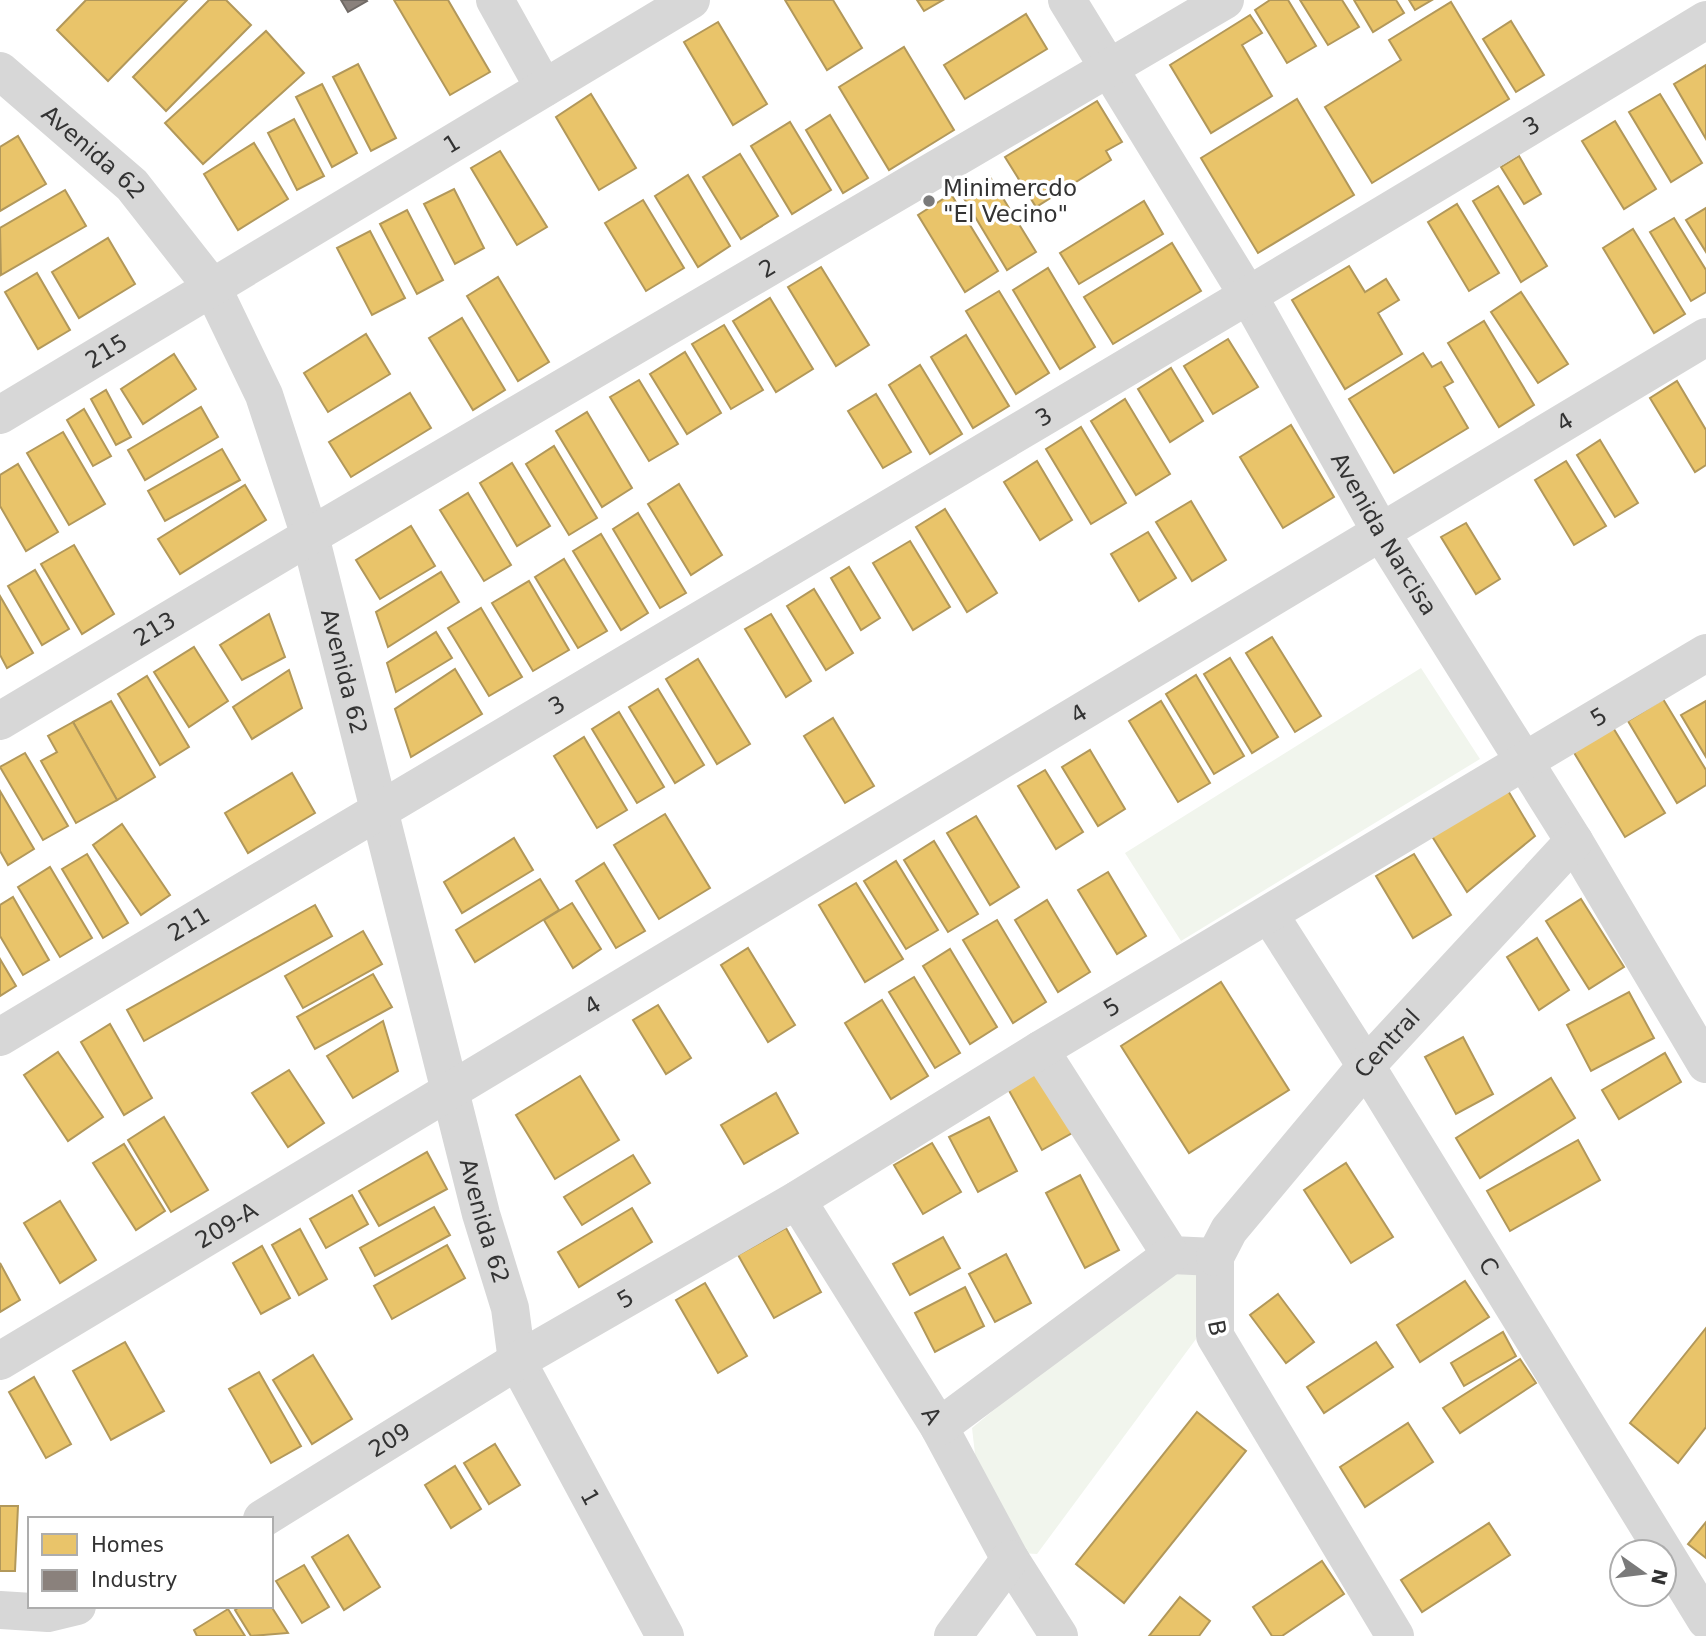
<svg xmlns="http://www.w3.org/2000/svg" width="1706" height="1636" viewBox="0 0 1706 1636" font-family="'DejaVu Sans',sans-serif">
	<rect width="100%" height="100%" fill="#fff"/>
	<g fill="#f1f5ed">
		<polygon points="1421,668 1480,759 1181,941 1125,853"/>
		<polygon points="1181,1268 1201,1275 1196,1339 1037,1554 1020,1553 978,1480 972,1428 1030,1380"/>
	</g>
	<g fill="#e9c46a" stroke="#b2985a" stroke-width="2">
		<polygon points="86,0 187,0 108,81 57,30"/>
		<polygon points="209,0 226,0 251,25 166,111 133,77"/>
		<polygon points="394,0 448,0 490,72 450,95"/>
		<polygon points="785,0 833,0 862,48 827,70"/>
		<polygon points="917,0 943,0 924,11"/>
		<polygon points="1270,0 1288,0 1316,46 1287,63 1255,10"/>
		<polygon points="1300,0 1342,0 1359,27 1328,45"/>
		<polygon points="1354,0 1396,0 1404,13 1373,32"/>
		<polygon points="1409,0 1432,0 1415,10"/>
		<polygon points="1451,2 1509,99 1372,183 1325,107 1401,60 1389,40"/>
		<polygon points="1026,14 1047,49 965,99 944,65"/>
		<polygon points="1250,15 1262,33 1242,45 1272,96 1211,133 1170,65"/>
		<polygon points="1511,21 1544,75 1516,92 1483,39"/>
		<polygon points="718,22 767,104 733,125 684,42"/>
		<polygon points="266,31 304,73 203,164 165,123"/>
		<polygon points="904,47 954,130 889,170 839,87"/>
		<polygon points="358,64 396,138 371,151 333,77"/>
		<polygon points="1706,65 1706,139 1674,84"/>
		<polygon points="322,84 357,153 332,167 296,97"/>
		<polygon points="591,94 636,168 599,190 556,117"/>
		<polygon points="1660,94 1702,163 1671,182 1629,112"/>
		<polygon points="1297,99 1354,195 1258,253 1201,158"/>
		<polygon points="1097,101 1122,142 1106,151 1111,160 1036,207 1005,157"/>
		<polygon points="830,115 868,178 843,193 806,130"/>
		<polygon points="294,119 324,176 297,190 268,133"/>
		<polygon points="1615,121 1656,189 1624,209 1582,141"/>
		<polygon points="790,122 831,190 792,214 751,146"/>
		<polygon points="18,136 46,184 0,211 0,147"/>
		<polygon points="254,143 288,199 238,230 204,174"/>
		<polygon points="500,151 547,227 517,245 471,168"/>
		<polygon points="740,154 778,216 741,239 703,177"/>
		<polygon points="1519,156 1541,194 1524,204 1501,167"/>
		<polygon points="688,175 730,246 698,267 655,196"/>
		<polygon points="990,177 1036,252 1007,270 962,195"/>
		<polygon points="1498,186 1547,266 1521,282 1473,201"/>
		<polygon points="454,189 484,248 455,264 424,204"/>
		<polygon points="65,190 86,226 1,275 0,228"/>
		<polygon points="951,194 998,271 965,292 918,215"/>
		<polygon points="643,200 684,268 646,291 605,223"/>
		<polygon points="1144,201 1163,234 1079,284 1060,253"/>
		<polygon points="1457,204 1499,273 1469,291 1428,222"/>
		<polygon points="1706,208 1706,252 1686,220"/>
		<polygon points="407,210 443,280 417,294 380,224"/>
		<polygon points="1674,218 1706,270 1706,292 1691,301 1650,232"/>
		<polygon points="1633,229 1685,314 1654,333 1603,248"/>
		<polygon points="370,231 405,298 372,315 337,248"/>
		<polygon points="108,238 135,284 79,318 52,272"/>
		<polygon points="1172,243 1201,291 1113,344 1084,297"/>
		<polygon points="1349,266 1365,292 1386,279 1399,300 1378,313 1402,354 1345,389 1292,300"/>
		<polygon points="821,267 869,345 836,366 788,287"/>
		<polygon points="1048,268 1095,347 1060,369 1013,290"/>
		<polygon points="37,273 70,330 38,349 5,292"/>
		<polygon points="498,277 549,362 518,381 467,296"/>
		<polygon points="999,291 1049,373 1016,394 966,311"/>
		<polygon points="1521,292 1568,364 1538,383 1491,312"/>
		<polygon points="770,298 813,369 776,392 733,321"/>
		<polygon points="462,318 505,390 473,410 429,338"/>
		<polygon points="1484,321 1534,405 1499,427 1448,343"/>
		<polygon points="724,325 763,390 731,409 692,344"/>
		<polygon points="366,334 390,374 328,412 304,373"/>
		<polygon points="966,335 1009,406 973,428 931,357"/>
		<polygon points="1228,339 1258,387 1213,414 1184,366"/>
		<polygon points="685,352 721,413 687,434 650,374"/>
		<polygon points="1423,353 1432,367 1441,362 1453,382 1444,387 1468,428 1394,473 1349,399"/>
		<polygon points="174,354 196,389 143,424 121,389"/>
		<polygon points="920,365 962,434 930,454 889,385"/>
		<polygon points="1171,368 1203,421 1170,442 1138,389"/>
		<polygon points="639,380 678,444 649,461 610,397"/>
		<polygon points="1677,381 1706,430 1706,465 1695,472 1650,398"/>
		<polygon points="106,390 131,437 116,445 91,399"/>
		<polygon points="410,393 431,428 351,477 329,442"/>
		<polygon points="876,394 911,452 883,468 848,411"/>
		<polygon points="1125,399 1170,474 1136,495 1091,421"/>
		<polygon points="201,407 218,437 145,480 128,450"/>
		<polygon points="84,409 111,456 93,466 67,420"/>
		<polygon points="587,412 632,488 602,507 556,431"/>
		<polygon points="1291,425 1334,497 1283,528 1240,457"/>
		<polygon points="1081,427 1126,503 1091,524 1046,449"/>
		<polygon points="63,432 105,504 69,525 27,453"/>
		<polygon points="1600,440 1638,503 1615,517 1577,455"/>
		<polygon points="554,446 597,518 569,535 526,464"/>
		<polygon points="222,449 240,480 165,521 148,491"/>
		<polygon points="1037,461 1072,520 1040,540 1004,482"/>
		<polygon points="1566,461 1606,526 1574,545 1535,480"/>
		<polygon points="512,463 550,526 517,546 480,483"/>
		<polygon points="18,464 58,532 26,551 0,506 0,475"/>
		<polygon points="679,484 722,555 691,575 648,504"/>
		<polygon points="245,485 266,520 180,574 158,539"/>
		<polygon points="468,493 511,565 484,581 440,510"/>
		<polygon points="1191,501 1226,560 1192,581 1156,522"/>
		<polygon points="945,509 997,593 967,612 916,527"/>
		<polygon points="638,513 686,593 660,608 613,529"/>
		<polygon points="1466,523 1500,579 1476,594 1441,537"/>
		<polygon points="411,526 435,566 380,599 356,560"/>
		<polygon points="1148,532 1176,578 1139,601 1111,554"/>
		<polygon points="601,534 648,613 621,630 573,551"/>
		<polygon points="910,541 950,607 913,630 873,563"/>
		<polygon points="74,545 114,614 82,634 41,564"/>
		<polygon points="564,559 607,631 578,648 535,577"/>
		<polygon points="849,567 880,618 861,630 831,578"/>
		<polygon points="35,570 69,629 42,645 8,586"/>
		<polygon points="441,572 459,602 388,647 376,612"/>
		<polygon points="529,581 569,650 533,671 492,603"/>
		<polygon points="814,589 853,653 826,670 787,606"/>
		<polygon points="0,596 33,653 7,668 0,655"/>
		<polygon points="481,608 522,677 489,696 448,628"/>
		<polygon points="269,614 285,657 242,680 220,645"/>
		<polygon points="771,614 811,681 786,697 745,629"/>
		<polygon points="436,632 452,658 396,692 387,663"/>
		<polygon points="1272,637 1321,716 1295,732 1246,653"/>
		<polygon points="194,647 228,701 189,727 154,672"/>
		<polygon points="1230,658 1278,737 1252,753 1204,674"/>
		<polygon points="698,659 750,744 717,764 666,679"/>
		<polygon points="455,669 482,714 411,757 395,709"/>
		<polygon points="289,670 302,708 252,739 233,707"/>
		<polygon points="1196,675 1244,756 1214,774 1166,694"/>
		<polygon points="147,676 189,747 160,765 118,694"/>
		<polygon points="658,689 704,765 675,783 629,707"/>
		<polygon points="1663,699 1706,770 1706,785 1677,803 1628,721"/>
		<polygon points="111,701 155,777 117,800 73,722"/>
		<polygon points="1161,701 1210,783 1178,802 1129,721"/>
		<polygon points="1706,701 1706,757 1681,715"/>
		<polygon points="619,712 664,787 637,803 592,729"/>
		<polygon points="833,718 874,786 845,803 804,736"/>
		<polygon points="1609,721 1665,813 1625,837 1570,746"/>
		<polygon points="73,722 117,800 76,823 41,761 57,752 48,736"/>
		<polygon points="584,737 627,810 597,828 554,756"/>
		<polygon points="1090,750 1125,809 1098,826 1062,767"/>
		<polygon points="25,753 68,826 43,840 0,767"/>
		<polygon points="1045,770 1083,832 1056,849 1018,786"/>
		<polygon points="292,773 315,813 248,853 225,813"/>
		<polygon points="1507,789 1535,836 1467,892 1430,833"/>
		<polygon points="0,791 34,849 8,865 0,851"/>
		<polygon points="665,814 710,888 659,919 614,845"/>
		<polygon points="976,816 1019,887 990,905 947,833"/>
		<polygon points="122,824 170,895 141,915 93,845"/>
		<polygon points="514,838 533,870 462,913 444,882"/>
		<polygon points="934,841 978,914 948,932 904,860"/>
		<polygon points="87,854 128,923 103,938 62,869"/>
		<polygon points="1414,854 1451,915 1413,938 1376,876"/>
		<polygon points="896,861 938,930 906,949 864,881"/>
		<polygon points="604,863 645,931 616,948 576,881"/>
		<polygon points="50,867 92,938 60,957 18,887"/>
		<polygon points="1108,872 1146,936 1117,954 1078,890"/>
		<polygon points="540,879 559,910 475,962 456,930"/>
		<polygon points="856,883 903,959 865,982 819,905"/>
		<polygon points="13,897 49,960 23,975 0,936 0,905"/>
		<polygon points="1581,899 1624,967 1589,989 1546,921"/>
		<polygon points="1047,900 1090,972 1058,992 1015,920"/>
		<polygon points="572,903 601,949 573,968 544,920"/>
		<polygon points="315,905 332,936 144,1041 127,1010"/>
		<polygon points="997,920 1046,1002 1013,1023 963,940"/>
		<polygon points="363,931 382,964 303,1008 285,976"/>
		<polygon points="1537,938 1569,990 1539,1010 1507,957"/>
		<polygon points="748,948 795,1025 768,1042 721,965"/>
		<polygon points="950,949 997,1027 970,1044 923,966"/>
		<polygon points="0,959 16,986 0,996"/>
		<polygon points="373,974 392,1007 315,1049 297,1017"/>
		<polygon points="914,977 960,1053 935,1068 889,992"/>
		<polygon points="1221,982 1289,1090 1189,1153 1121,1046"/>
		<polygon points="1629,992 1654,1038 1591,1071 1567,1025"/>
		<polygon points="882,1000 928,1076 891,1099 845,1023"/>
		<polygon points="658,1005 691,1058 666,1074 633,1020"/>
		<polygon points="383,1021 398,1071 353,1098 327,1056"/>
		<polygon points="110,1024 152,1098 124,1115 81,1042"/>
		<polygon points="1463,1037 1493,1094 1456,1114 1425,1057"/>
		<polygon points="58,1052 103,1117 68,1141 24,1075"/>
		<polygon points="1665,1053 1681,1082 1619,1119 1602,1090"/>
		<polygon points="289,1070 324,1123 288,1147 252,1093"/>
		<polygon points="1036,1070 1072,1133 1042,1150 1007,1087"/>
		<polygon points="580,1076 619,1140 555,1179 516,1115"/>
		<polygon points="1551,1078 1575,1118 1480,1178 1456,1138"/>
		<polygon points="776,1093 798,1133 744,1164 721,1125"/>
		<polygon points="164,1117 208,1190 171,1212 128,1140"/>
		<polygon points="989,1117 1017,1171 978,1192 949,1137"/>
		<polygon points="1578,1140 1600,1180 1510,1231 1487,1191"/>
		<polygon points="932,1143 961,1192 923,1214 894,1165"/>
		<polygon points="124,1144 165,1211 136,1230 93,1163"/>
		<polygon points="427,1152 447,1189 379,1226 359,1191"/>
		<polygon points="633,1155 650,1183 582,1225 564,1197"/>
		<polygon points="1346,1163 1393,1237 1351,1263 1304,1190"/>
		<polygon points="1080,1175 1119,1250 1085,1268 1046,1193"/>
		<polygon points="352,1195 368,1224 326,1248 310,1219"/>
		<polygon points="60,1201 96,1260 60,1283 24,1223"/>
		<polygon points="434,1207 450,1235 375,1276 360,1248"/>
		<polygon points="632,1208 652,1242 579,1287 558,1252"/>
		<polygon points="786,1228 821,1292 774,1318 738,1255"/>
		<polygon points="300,1229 327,1279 299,1295 272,1245"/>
		<polygon points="943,1237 960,1268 910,1295 893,1264"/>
		<polygon points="447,1245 465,1278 392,1319 374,1286"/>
		<polygon points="262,1246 290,1298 261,1314 233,1263"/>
		<polygon points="1006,1254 1031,1303 995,1322 969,1274"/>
		<polygon points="0,1263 20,1300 0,1312"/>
		<polygon points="1465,1281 1489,1317 1420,1362 1397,1325"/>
		<polygon points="705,1283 747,1356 718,1373 676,1300"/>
		<polygon points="965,1287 984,1326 935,1352 915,1313"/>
		<polygon points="1278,1294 1314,1342 1286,1363 1250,1315"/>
		<polygon points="1706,1328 1706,1427 1678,1463 1630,1423"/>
		<polygon points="1503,1332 1516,1356 1464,1386 1451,1363"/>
		<polygon points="125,1342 164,1411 111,1440 73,1371"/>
		<polygon points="1376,1342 1393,1367 1324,1413 1307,1387"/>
		<polygon points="313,1355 352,1419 312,1444 273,1380"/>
		<polygon points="1520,1359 1536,1383 1460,1433 1443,1408"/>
		<polygon points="259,1372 301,1446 271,1463 229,1389"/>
		<polygon points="34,1377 71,1444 46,1458 9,1392"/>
		<polygon points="1197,1412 1246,1451 1124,1603 1076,1564"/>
		<polygon points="1408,1423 1433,1462 1365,1507 1340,1467"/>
		<polygon points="495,1444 520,1485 489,1504 464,1463"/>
		<polygon points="455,1466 481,1509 451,1528 425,1485"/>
		<polygon points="0,1506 18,1506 15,1571 0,1571"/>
		<polygon points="1706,1522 1706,1558 1688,1544"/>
		<polygon points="1489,1523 1510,1555 1422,1612 1401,1580"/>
		<polygon points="348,1535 380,1587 344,1610 312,1557"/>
		<polygon points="1322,1561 1344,1594 1282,1636 1272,1636 1253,1607"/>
		<polygon points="304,1565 329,1607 302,1623 276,1581"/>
		<polygon points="1180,1597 1210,1621 1199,1636 1149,1636"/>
		<polygon points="241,1606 271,1606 288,1633 251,1636 235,1610"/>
		<polygon points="228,1609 245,1636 197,1636 194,1630"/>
	</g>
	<polygon fill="#8a817c" stroke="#706a66" stroke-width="2" points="341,0 366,0 367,1 348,12"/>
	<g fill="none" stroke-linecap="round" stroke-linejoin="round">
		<g stroke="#d7d7d7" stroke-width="38">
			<polyline points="495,0 544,88"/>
			<path id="s1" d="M1067 0 1249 297 1382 534 1574 841 1706 1064"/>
			<path id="s2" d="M0 71 132 185 212 287 264 395 310 536 481 1214 510 1308 517 1361 665 1636"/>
			<path id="s3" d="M0 415 691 0"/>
			<path id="s4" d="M0 721 310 536 1225 0"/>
			<path id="s5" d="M1269 914 1366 1066 1706 1620"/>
			<path id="s6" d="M0 1037C567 696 1140 364 1706 20"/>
			<polyline points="1040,1050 1171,1255 1215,1257 1215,1336 1395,1636"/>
			<path id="s7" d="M797 1200 939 1427 1010 1559 1059 1636"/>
			<path id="s8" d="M1215 1257 1229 1230 1366 1066 1574 841"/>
			<path id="s9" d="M0 1361 1706 337"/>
			<polyline points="939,1427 1171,1255"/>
			<path id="s10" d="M262 1519 517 1361 797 1200 1040 1050 1706 653"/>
			<polyline points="0,1610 48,1613 77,1606"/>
			<polyline points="953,1636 1010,1559"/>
		</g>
	</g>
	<circle fill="#7a7a7a" stroke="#fff" stroke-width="2.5" cx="929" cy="201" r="7"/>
	<g text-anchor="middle" stroke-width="7" stroke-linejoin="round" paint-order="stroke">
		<g font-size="23" fill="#333" stroke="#fff">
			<text dy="8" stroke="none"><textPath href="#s6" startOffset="1782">3</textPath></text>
			<text dy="8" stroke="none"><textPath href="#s3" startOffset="527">1</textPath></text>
			<text dy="8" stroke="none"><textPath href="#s2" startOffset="124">Avenida 62</textPath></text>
			<text dy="8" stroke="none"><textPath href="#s4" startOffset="891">2</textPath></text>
			<text dy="8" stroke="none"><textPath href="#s3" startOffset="124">215</textPath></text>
			<text dy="8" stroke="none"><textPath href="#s6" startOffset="1214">3</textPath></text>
			<text dy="8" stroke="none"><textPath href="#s9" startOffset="1825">4</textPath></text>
			<text dy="8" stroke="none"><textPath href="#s1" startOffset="621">Avenida Narcisa</textPath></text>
			<text dy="8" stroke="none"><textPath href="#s4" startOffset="180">213</textPath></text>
			<text dy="8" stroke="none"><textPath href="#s2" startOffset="712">Avenida 62</textPath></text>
			<text dy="8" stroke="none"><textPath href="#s6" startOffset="648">3</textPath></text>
			<text dy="8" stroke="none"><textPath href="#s9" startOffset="1258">4</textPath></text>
			<text dy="8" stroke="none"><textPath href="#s10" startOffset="1559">5</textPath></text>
			<text dy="8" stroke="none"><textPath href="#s6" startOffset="220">211</textPath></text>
			<text dy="8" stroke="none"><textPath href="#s9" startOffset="691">4</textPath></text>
			<text dy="8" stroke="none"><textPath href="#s10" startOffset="992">5</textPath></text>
			<text dy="8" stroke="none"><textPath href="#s8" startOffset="275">Central</textPath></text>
			<text dy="8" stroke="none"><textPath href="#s2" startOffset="1279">Avenida 62</textPath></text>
			<text dy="8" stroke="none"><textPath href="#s9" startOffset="264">209-A</textPath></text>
			<text dy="8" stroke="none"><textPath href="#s5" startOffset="415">C</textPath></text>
			<text dy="8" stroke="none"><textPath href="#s10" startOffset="425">5</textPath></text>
			<text transform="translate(1217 1328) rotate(79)" y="8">B</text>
			<text dy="8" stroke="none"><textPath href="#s7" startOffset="254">A</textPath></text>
			<text dy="8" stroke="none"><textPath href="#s10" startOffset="150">209</textPath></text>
			<text dy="8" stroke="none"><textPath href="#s2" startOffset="1578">1</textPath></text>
		</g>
		<g font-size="23" fill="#333" stroke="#fff" text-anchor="start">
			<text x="943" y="196">Minimercdo<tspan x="943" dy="26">"El Vecino"</tspan></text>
		</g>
	</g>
	<rect x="28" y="1517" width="245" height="91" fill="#ffffff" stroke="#adadad" stroke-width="2"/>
	<rect x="42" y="1534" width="35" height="21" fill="#e9c46a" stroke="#adadad" stroke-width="2"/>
	<text x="91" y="1552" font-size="21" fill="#333333">Homes</text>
	<rect x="42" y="1570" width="35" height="21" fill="#8a817c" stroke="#adadad" stroke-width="2"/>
	<text x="91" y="1587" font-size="21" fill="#333333">Industry</text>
	<g transform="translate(1643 1573) rotate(104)"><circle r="33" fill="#ffffff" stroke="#adadad" stroke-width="2"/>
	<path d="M0-5L12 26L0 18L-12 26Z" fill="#7a7a7a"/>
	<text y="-10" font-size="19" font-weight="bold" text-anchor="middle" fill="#333333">N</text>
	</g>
</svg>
